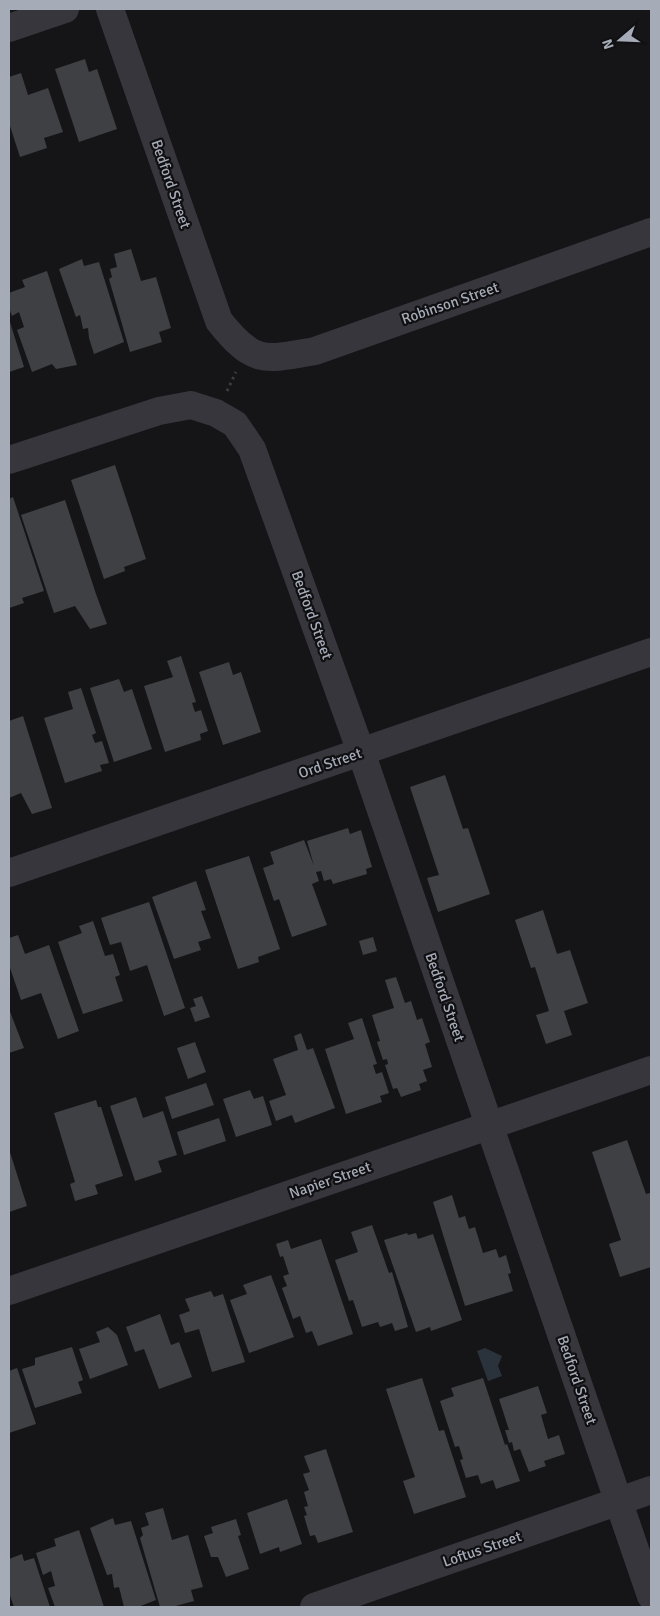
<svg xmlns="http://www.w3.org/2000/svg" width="660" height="1616" viewBox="0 0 660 1616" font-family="Signika,sans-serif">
	<rect width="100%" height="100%" fill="#151517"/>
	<polygon fill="#2a333c" points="485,1348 502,1356 498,1366 502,1376 488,1381 477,1351"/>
	<g fill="#3f4044">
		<polygon points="85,59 89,72 97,69 117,129 79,142 55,69"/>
		<polygon points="21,73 28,95 48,88 63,132 44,138 47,148 20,157 9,123 9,77"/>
		<polygon points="131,249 141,281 156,277 171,328 159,332 162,342 130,352 109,279 112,277 110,269 117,267 114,254"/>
		<polygon points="82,259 84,266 99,262 124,342 94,354 89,338 88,328 83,329 80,315 76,317 59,269"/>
		<polygon points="47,271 77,365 56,369 52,364 32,372 17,330 24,327 19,312 12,316 9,308 9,293 25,287 22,280"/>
		<polygon points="9,319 24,367 9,372"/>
		<polygon points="115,465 146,559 124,567 125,571 104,579 71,480"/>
		<polygon points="13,497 44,591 22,598 24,603 9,608 9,499"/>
		<polygon points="65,500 96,594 107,624 90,629 75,606 54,613 21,515"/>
		<polygon points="181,656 196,702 192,703 195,712 201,710 208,731 200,734 201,740 165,752 144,686 173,677 167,661"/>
		<polygon points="229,662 233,675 241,672 261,732 223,745 199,672"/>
		<polygon points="119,679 124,692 132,689 152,749 114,762 90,688"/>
		<polygon points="81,688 96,733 92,735 95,743 102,741 109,763 100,765 102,771 65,783 44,718 73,709 68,692"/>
		<polygon points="23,716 52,808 32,814 21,793 9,798 9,721"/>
		<polygon points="445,775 463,829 468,828 490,894 438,912 427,878 439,875 410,787"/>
		<polygon points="348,828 350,834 361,830 372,867 366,869 367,874 333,884 331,879 324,881 321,871 316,872 319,881 312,884 327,925 292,937 279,899 274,901 263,868 274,864 270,852 304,840 314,866 307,841"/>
		<polygon points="249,856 280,949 258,957 259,962 238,969 205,870"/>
		<polygon points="196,881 206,910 201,911 211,938 198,942 201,950 174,959 152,897"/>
		<polygon points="149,902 185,1008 164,1016 147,965 130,971 121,942 110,945 101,918"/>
		<polygon points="543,910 557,954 570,950 588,1003 564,1011 572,1035 546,1044 536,1015 549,1011 535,967 531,968 515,920"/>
		<polygon points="93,921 105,956 113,954 120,975 115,977 123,1001 83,1014 58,942 82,933 79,926"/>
		<polygon points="18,935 25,954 49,945 79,1031 58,1039 41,993 21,1000 9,965 9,938"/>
		<polygon points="373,937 377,951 363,955 359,941"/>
		<polygon points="396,977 405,1003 411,1001 417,1020 422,1018 430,1042 425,1044 432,1067 423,1070 427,1081 419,1084 421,1090 401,1097 397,1088 393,1089 385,1065 388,1064 387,1059 383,1060 377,1042 380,1041 372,1015 394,1008 385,980"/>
		<polygon points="202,996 210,1017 195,1022 190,1008 196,1006 193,999"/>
		<polygon points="9,1009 24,1048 9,1053"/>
		<polygon points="362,1018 377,1064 373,1065 376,1074 382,1072 389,1093 380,1096 382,1102 346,1114 325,1049 354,1039 348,1023"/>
		<polygon points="301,1033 307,1050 313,1048 335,1108 295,1123 292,1115 276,1121 269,1101 286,1095 273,1059 298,1050 294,1036"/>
		<polygon points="195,1042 206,1072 188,1079 177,1048"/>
		<polygon points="206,1083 214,1105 172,1119 165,1097"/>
		<polygon points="250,1090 254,1099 263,1096 272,1125 236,1137 223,1099"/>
		<polygon points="136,1097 143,1118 163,1111 177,1155 158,1161 162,1172 135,1181 110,1106"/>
		<polygon points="96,1100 98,1107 101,1107 123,1176 95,1185 98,1194 75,1201 70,1184 75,1182 54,1113"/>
		<polygon points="219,1118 226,1141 184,1155 177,1132"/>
		<polygon points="627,1140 646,1194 650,1193 651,1196 651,1267 620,1277 609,1244 621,1240 592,1152"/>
		<polygon points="9,1149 27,1206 9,1212"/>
		<polygon points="452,1195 459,1218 465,1216 469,1229 475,1227 483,1253 496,1249 499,1258 506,1255 511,1273 508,1274 513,1291 465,1306 433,1202"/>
		<polygon points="372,1225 389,1273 392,1272 408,1327 395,1331 392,1323 380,1327 378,1322 362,1327 353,1300 349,1301 335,1260 358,1252 351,1232"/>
		<polygon points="407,1233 408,1235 416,1233 418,1239 433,1234 462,1320 431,1331 430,1327 416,1332 384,1240"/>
		<polygon points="321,1239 353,1334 318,1346 312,1331 306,1333 300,1316 293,1319 282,1288 287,1286 283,1276 289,1274 283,1256 280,1257 276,1244 288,1240 291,1249"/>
		<polygon points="271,1275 294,1337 249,1353 230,1300 247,1294 243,1285"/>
		<polygon points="211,1291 214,1297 223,1294 245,1362 212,1372 199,1329 185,1333 179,1315 190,1311 185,1299"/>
		<polygon points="160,1314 171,1345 179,1342 192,1377 159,1389 144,1349 135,1352 126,1327"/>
		<polygon points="108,1327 117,1335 128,1365 90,1379 79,1349 100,1342 96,1332"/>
		<polygon points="72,1347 83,1380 78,1382 82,1393 35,1408 22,1369 35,1365 35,1358"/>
		<polygon points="17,1368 36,1424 9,1433 9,1371"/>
		<polygon points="422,1378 439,1431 444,1430 466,1497 414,1514 403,1481 415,1477 386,1389"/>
		<polygon points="483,1378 505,1445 507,1444 520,1481 496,1489 493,1480 481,1484 478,1475 466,1478 460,1460 463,1459 459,1446 455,1447 440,1401 454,1396 451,1388"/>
		<polygon points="538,1386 547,1413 541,1415 548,1439 559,1435 565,1454 544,1461 546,1466 529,1472 520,1449 514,1451 512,1442 509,1443 505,1430 509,1430 499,1399"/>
		<polygon points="326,1449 353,1532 318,1543 315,1535 310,1536 304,1516 307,1515 304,1507 308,1506 304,1492 309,1490 303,1474 310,1472 304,1456"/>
		<polygon points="287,1499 302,1544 280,1552 279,1547 260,1554 247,1513"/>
		<polygon points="163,1508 172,1540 188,1535 203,1587 191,1590 194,1601 172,1607 160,1607 140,1538 143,1535 141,1528 149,1525 145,1513"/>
		<polygon points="113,1518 115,1525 131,1521 156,1600 138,1607 124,1607 119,1587 114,1588 112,1574 107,1575 90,1528"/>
		<polygon points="236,1519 241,1535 238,1536 249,1569 226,1577 218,1557 211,1557 204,1536 213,1533 211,1527"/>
		<polygon points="79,1530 104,1607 55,1607 48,1588 55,1586 51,1571 43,1575 36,1553 56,1546 54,1539"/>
		<polygon points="22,1554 24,1561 34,1558 50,1607 14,1607 9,1593 9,1559"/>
	</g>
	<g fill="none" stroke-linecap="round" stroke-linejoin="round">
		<polyline stroke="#3b3d43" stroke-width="3" stroke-dasharray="2.5 4" stroke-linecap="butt" points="227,391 236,372"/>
		<g stroke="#36363c" stroke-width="28">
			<path d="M110 9 219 321C254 365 264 360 315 351L651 232"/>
			<polyline points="9,28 65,9"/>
			<polyline points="9,460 159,411 191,405 216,413 235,424 252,449 361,752 651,1596"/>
			<polyline points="9,873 651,652"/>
			<polyline points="9,1291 651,1070"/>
			<polyline points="314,1607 651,1490"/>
		</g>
	</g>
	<g text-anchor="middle" stroke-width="4.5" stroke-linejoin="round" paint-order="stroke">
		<g font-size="15" fill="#a6abb8" stroke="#101012">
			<text transform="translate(171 184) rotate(71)" y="5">Bedford Street</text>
			<text transform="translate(450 303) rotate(-19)" y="5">Robinson Street</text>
			<text transform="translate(312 615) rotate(70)" y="5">Bedford Street</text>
			<text transform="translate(330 763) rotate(-19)" y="5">Ord Street</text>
			<text transform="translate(445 997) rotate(71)" y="5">Bedford Street</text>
			<text transform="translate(330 1180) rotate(-19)" y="5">Napier Street</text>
			<text transform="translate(577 1380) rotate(71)" y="5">Bedford Street</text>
			<text transform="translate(482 1549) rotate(-19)" y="5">Loftus Street</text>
		</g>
	</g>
	<rect width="660" height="1616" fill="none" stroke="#a6abb8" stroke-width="20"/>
	<g transform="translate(620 40) rotate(251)" stroke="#101012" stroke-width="4" paint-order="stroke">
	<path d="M0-4L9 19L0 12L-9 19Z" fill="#a6abb8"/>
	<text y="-8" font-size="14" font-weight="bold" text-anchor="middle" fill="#a6abb8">N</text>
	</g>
</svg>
